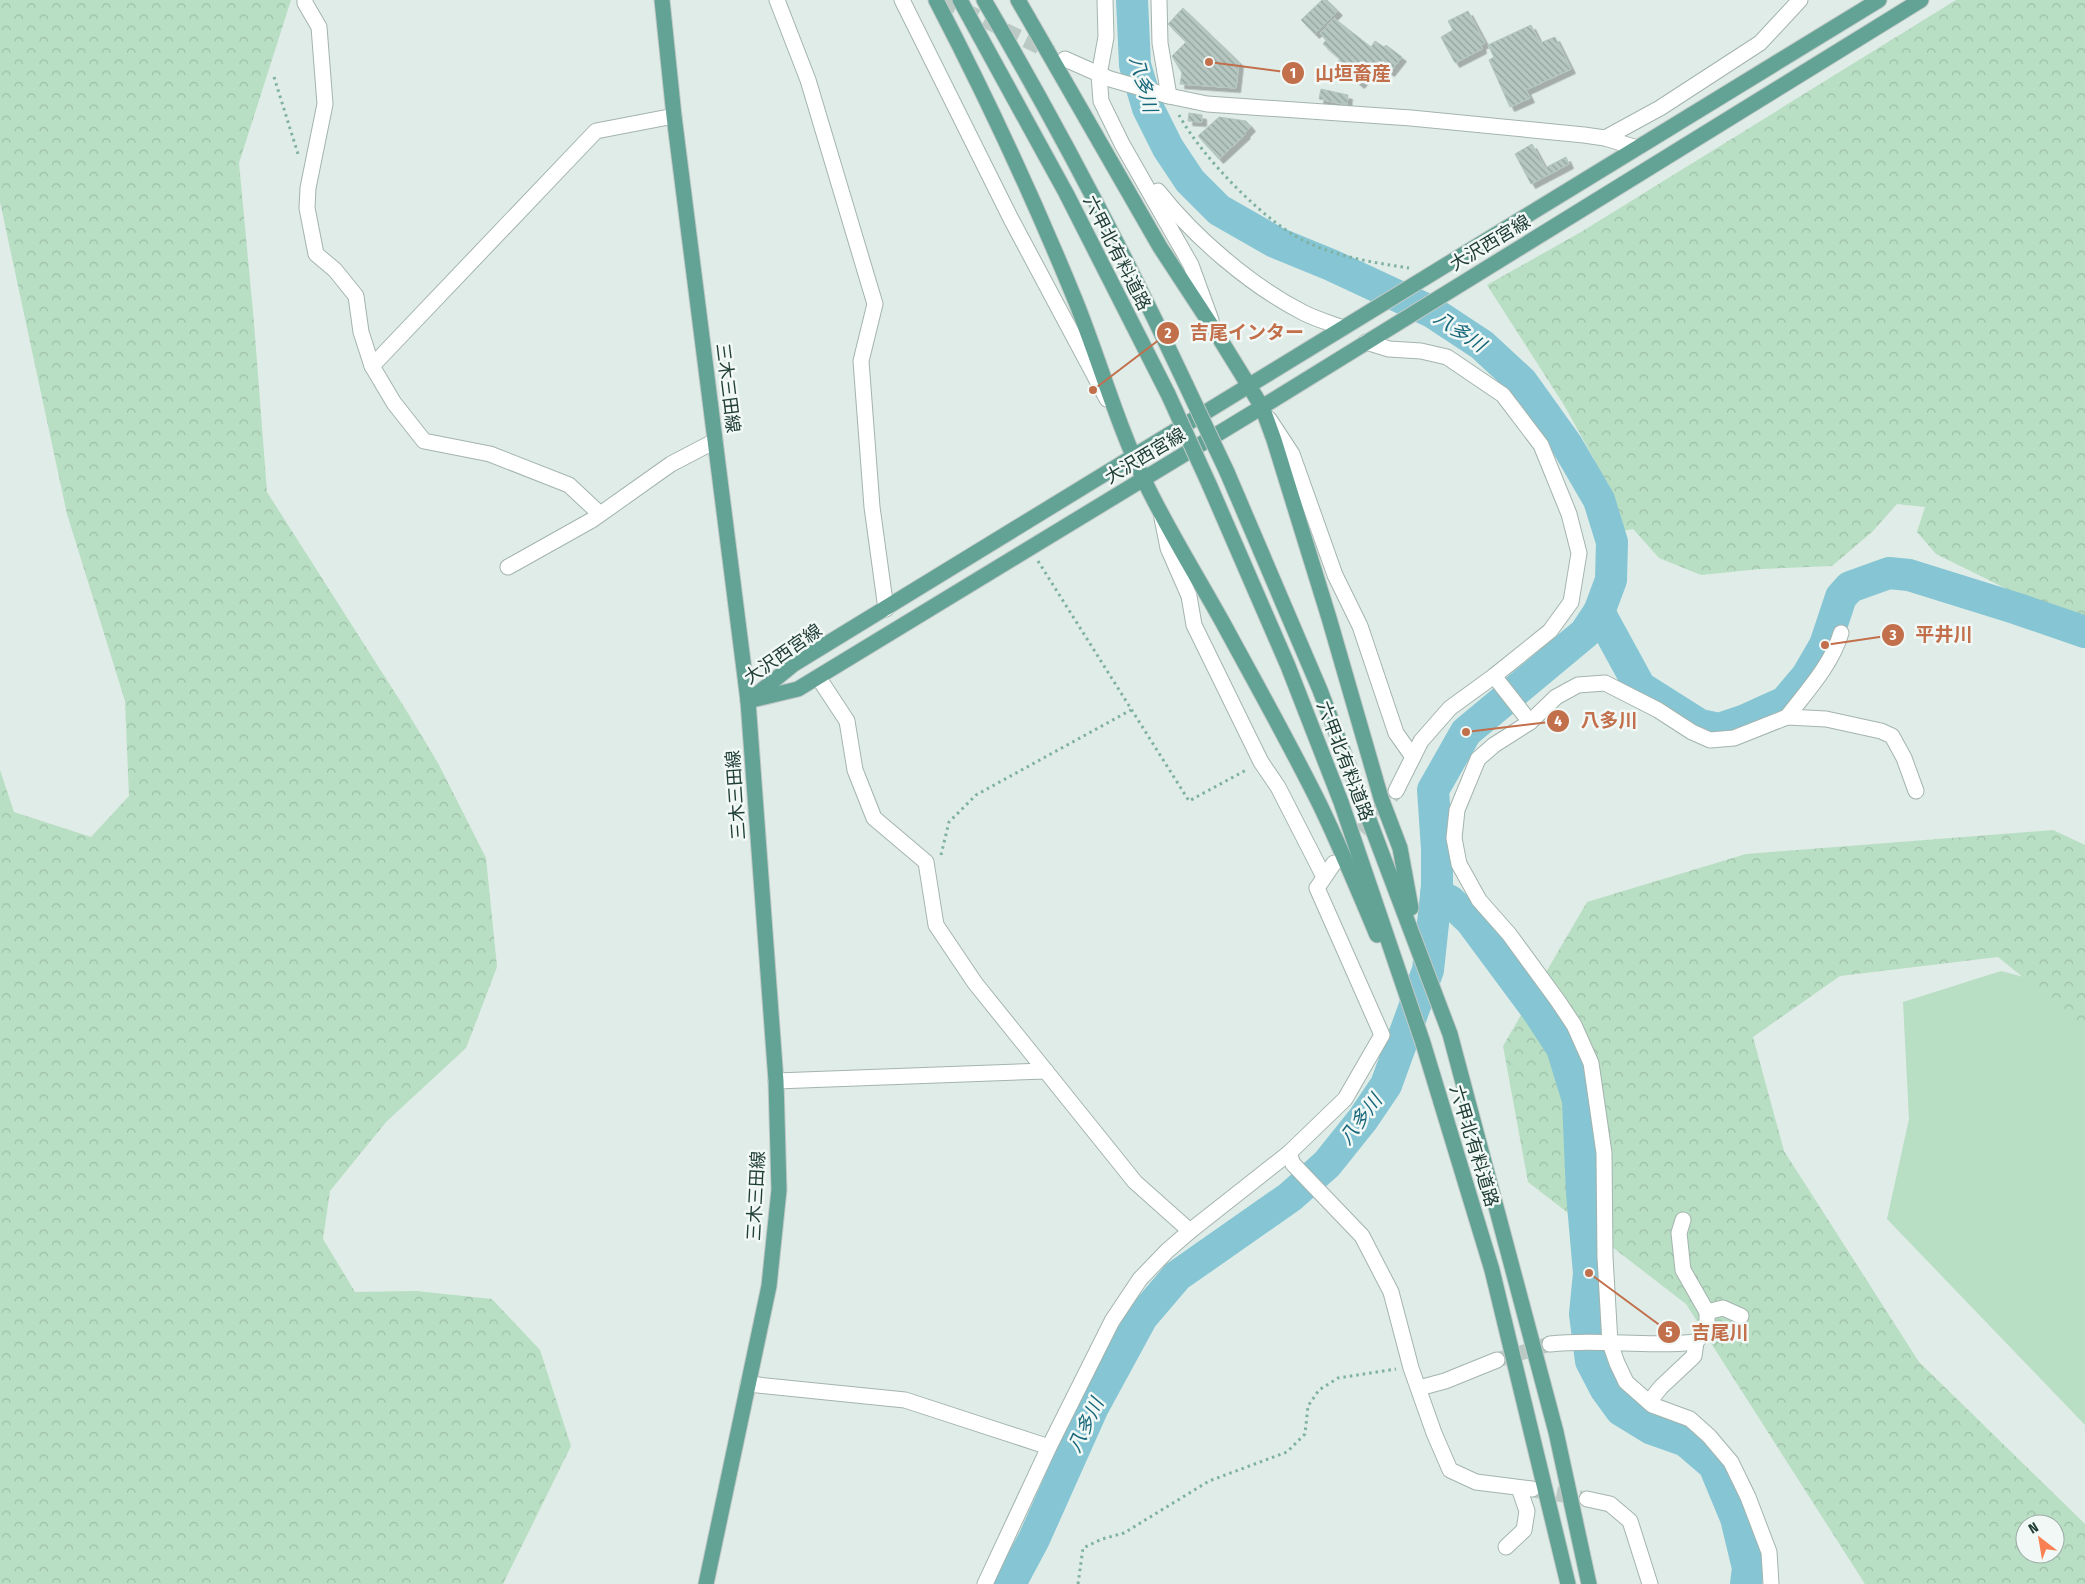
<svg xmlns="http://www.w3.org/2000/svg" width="2085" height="1584" viewBox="0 0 2085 1584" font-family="'Fira Sans Condensed','Noto Sans JP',sans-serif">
	<defs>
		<pattern id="forest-crowns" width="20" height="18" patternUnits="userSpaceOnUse" patternTransform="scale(1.25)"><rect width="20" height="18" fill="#b8dec3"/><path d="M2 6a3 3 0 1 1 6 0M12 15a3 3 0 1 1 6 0" fill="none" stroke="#9ebfa8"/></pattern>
		<pattern id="building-back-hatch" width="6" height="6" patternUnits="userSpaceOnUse" patternTransform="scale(1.25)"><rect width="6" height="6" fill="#b5c7c0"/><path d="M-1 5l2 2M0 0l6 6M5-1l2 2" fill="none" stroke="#93a39d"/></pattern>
		<filter id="shadow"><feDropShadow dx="4.5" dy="4.5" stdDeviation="0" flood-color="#0004"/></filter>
	</defs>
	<rect width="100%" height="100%" fill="#e0ece7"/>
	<polygon fill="#b8dec3" points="2001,971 2085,993 2085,1425 1887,1219 1909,1119 1903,1002"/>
	<g fill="url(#forest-crowns)" fill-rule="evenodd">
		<polygon points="0,0 291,0 239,163 254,323 267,492 406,710 438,763 486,858 497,967 466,1048 386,1122 330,1191 323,1239 355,1292 416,1291 492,1299 540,1350 571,1446 503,1584 0,1584 0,770 14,812 91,837 129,796 125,701 67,514 0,202"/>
		<polygon points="1956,0 2085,0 2085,623 2015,593 1936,554 1917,532 1925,507 1897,504 1872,532 1832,566 1760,569 1701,575 1659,558 1633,529 1606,534 1594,459 1564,405 1487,285 1581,232"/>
		<path d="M2053 830 2085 845V1027L1998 957 1840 976 1753 1037 1784 1151 1919 1362 2085 1524V1584H1865L1686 1304 1528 1182 1503 1046 1587 902 1746 854ZM2025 1524H2055V1554H2025Z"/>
	</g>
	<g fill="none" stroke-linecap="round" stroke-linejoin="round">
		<g stroke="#85c5d4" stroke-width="32">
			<polyline points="1599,612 1640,687 1700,725 1719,729 1743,721 1785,702 1807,676 1825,645 1841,597 1850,587 1889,573 1909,575 2018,609 2085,632"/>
			<polyline points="1436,894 1450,901 1471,921 1537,1010 1562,1048 1578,1100 1582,1193 1589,1273 1585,1314 1591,1361 1605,1388 1621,1410 1652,1429 1686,1441 1714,1465 1736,1518 1748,1568 1746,1584"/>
			<polyline points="1010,1584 1034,1539 1093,1407 1142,1317 1177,1276 1290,1197 1327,1164 1363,1119 1386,1085 1428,970 1437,886 1437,849 1433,790 1466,732 1585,633 1599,612 1611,580 1612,542 1599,500 1567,445 1522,382 1482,345 1432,312 1331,265 1275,242 1219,210 1190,181 1168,148 1148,108 1135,65 1132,0"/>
		</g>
	</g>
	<g fill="url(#building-back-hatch)" stroke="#b2c6be" filter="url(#shadow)">
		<polygon points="1322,0 1327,0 1338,11 1315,34 1301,20"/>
		<polygon points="1183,8 1239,62 1236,88 1180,84 1182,73 1172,56 1186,42 1168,24"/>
		<polygon points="1468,11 1485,43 1481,45 1482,49 1455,63 1441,37 1453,30 1448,21"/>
		<polygon points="1334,18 1371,47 1375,41 1384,47 1386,45 1402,57 1390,72 1377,63 1360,84 1336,65 1340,59 1323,44 1326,40 1320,34"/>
		<polygon points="1531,25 1540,43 1555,37 1571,69 1526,90 1530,98 1510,107 1489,60 1494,57 1488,45"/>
		<polygon points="1321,89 1348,95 1347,105 1319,99"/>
		<polygon points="1189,113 1202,115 1202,122 1188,121"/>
		<polygon points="1219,117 1246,121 1251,127 1245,133 1246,134 1219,159 1198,136"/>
		<polygon points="1532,144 1545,168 1566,157 1569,164 1531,184 1515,154"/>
	</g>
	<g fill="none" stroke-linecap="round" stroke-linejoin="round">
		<g stroke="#bac9c4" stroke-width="15" stroke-dasharray="15 8" stroke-linecap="butt">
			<polyline points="943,0 1052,53"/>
			<polyline points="1346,849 1396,791"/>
			<polyline points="1497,1360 1550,1344"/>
			<polyline points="1534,1490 1581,1498"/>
		</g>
		<g stroke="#a3b4ae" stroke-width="17">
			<g id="minor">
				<polyline points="305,0 305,3 319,27 325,104 308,188 307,208 316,254 335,270 356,296 361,332 372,366 394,403 424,441 490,454 569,485 600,514"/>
				<polyline points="777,0 808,80 875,304 861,361 872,507 886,609"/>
				<polyline points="902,0 1011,219 1107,399"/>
				<polyline points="1105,0 1106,37 1099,75 1101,101 1122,144 1191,265 1211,320"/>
				<polyline points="1159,0 1160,43 1169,96"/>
				<polyline points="1065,59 1110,79 1169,96 1207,104 1411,118 1584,135 1605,138 1637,148"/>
				<polyline points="1605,138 1660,108 1760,43 1800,0"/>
				<path d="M1158 191C1194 237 1251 286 1304 313 1316 319 1330 323 1343 328"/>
				<polyline points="1366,342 1389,349 1421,351 1447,357 1503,395 1541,445 1569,514 1579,553 1571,602 1550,631 1494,676 1450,708 1421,741 1396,791"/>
				<polyline points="372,366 596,131 674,116"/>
				<polyline points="1269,419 1292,454 1335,575 1360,626 1396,733 1413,757"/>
				<polyline points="1162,518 1168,548 1189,596 1194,625 1261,762 1278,787 1324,877"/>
				<polyline points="508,567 592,520 671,464 715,441"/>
				<polyline points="1494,676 1530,722"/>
				<polyline points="818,677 847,721 855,770 874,818 926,862 936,925 975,983 1135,1182 1190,1231"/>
				<path d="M1787 717C1807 691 1832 664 1841 633"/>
				<polyline points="776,1081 1046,1071"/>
				<polyline points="1289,1153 1293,1164 1362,1236 1391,1292 1411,1368 1434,1433 1450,1470 1476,1482 1532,1489"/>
				<polyline points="1707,1312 1723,1308 1741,1316"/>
				<path d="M1550 1344C1600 1338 1647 1348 1696 1342L1707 1328V1312L1683 1270 1679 1233 1683 1220"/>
				<polyline points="748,1384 905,1400 1049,1447"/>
				<polyline points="1419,1388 1445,1381 1497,1360"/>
				<polyline points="1649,1402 1661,1387 1694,1356 1696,1342"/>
				<polyline points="1587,1499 1610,1504 1630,1521 1650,1584"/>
				<polyline points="1506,1547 1524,1530 1527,1511 1519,1488"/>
				<polyline points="985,1584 1049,1447 1112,1321 1140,1279 1167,1251 1190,1231 1289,1153 1345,1099 1382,1035 1317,888 1334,863"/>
				<polyline points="1771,1584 1769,1552 1748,1497 1731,1462 1709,1436 1690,1419 1652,1405 1626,1382 1617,1363 1610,1343 1605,1257 1604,1153 1591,1063 1574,1025 1558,1001 1509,934 1479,900 1459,864 1454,838 1457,810 1478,759 1494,745 1530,722 1556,697 1578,685 1605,683 1658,710 1692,732 1710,740 1734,738 1787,717 1826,719 1881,731 1892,736 1904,758 1916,791"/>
			</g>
		</g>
		<g stroke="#c1c9c7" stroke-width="17">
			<g id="major">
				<polyline points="662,0 674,116 748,701 776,1081 779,1190 769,1286 706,1584"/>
				<path d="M936 0C987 98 1034 199 1076 302 1100 362 1117 424 1145 482 1168 530 1197 576 1223 623 1256 684 1290 744 1321 807 1341 849 1359 892 1377 935"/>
				<polyline points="960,0 1066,193 1168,394"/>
				<path d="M984 0C1057 125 1125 254 1186 385"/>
				<polyline points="1018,0 1160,247 1215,331 1262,407 1274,440 1329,618 1381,798 1400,848 1411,908"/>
				<polyline points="1227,472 1320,690 1450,1034 1556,1432 1589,1584"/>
				<polyline points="1209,484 1288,666 1341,802 1423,1043 1492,1270 1568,1584"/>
				<polyline points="751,699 794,664 1879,0"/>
				<polyline points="748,701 798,689 1262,407 1921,0"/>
			</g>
		</g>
		<g stroke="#7fb1a3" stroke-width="3" stroke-dasharray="2.5 4" stroke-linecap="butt">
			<polyline points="274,77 298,154"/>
			<path d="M1179 115C1201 156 1269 228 1313 245 1344 258 1376 263 1409 268"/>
			<polyline points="1038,561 1189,801 1248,769"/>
			<polyline points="941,855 949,822 976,795 1131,710"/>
			<polyline points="1078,1584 1083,1548 1102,1539 1124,1533 1209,1481 1287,1452 1305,1434 1308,1406 1319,1390 1338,1378 1396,1369"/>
		</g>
		<use href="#minor" stroke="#fff" stroke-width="15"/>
		<use href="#major" stroke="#63a395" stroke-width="15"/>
		<g stroke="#c1c9c7" stroke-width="17" stroke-linecap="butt">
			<g id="major-bridge">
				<polyline points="1186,385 1227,472"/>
				<polyline points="1168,394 1209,484"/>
			</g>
		</g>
		<use href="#major-bridge" stroke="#63a395" stroke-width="15"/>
	</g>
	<g text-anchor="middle" stroke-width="5" stroke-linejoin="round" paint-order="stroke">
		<g font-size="18" fill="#203d36" stroke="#f1f8f5">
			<text transform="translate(1490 243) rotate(-31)" y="6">大沢西宮線</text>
			<text transform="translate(1117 253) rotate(63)" y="6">六甲北有料道路</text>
			<text transform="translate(728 388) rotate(83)" y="6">三木三田線</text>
			<text transform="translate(1145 456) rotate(-31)" y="6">大沢西宮線</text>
			<text transform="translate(783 654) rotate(-35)" y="6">大沢西宮線</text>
			<text transform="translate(1345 761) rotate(69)" y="6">六甲北有料道路</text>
			<text transform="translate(736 795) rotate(-94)" y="6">三木三田線</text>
			<text transform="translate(1474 1146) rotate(73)" y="6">六甲北有料道路</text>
			<text transform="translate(756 1196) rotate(-87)" y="6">三木三田線</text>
		</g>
		<g font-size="19" font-style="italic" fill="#18687b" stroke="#f1f8f5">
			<text transform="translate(1144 84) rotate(75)" y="7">八多川</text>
			<text transform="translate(1460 331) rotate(34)" y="7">八多川</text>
			<text transform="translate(1360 1119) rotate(-53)" y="7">八多川</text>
			<text transform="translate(1085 1425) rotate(-64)" y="7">八多川</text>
		</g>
	</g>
	<path fill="none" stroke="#c26f4b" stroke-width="2" d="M1209 62L1293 73M1093 390L1168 333M1825 645L1893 635M1466 732L1558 721M1589 1273L1669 1332"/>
	<g fill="#c26f4b" stroke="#f1f8f5" stroke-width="2">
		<circle cx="1209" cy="62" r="5"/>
		<circle cx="1093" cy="390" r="5"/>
		<circle cx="1825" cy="645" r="5"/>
		<circle cx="1466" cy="732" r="5"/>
		<circle cx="1589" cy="1273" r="5"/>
		<circle cx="1293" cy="73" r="12"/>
		<circle cx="1168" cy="333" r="12"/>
		<circle cx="1893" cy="635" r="12"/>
		<circle cx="1558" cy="721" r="12"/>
		<circle cx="1669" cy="1332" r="12"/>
	</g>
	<g font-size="15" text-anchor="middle" font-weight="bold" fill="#fff">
		<text x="1293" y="78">1</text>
		<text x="1168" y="338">2</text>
		<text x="1893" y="640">3</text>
		<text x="1558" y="726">4</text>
		<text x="1669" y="1337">5</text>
	</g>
	<g font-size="19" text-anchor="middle" font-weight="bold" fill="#c26f4b" stroke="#f1f8f5" stroke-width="5" stroke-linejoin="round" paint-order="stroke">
		<text x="1353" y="80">山垣畜産</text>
		<text x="1247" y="339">吉尾インター</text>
		<text x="1944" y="641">平井川</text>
		<text x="1609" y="727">八多川</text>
		<text x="1720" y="1339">吉尾川</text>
	</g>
	<g transform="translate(2040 1539) rotate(329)"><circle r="24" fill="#f1f8f5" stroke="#9dada9"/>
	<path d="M0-4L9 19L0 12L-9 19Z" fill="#f88052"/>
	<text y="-8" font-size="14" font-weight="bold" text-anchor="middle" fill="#203d36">N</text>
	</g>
</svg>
